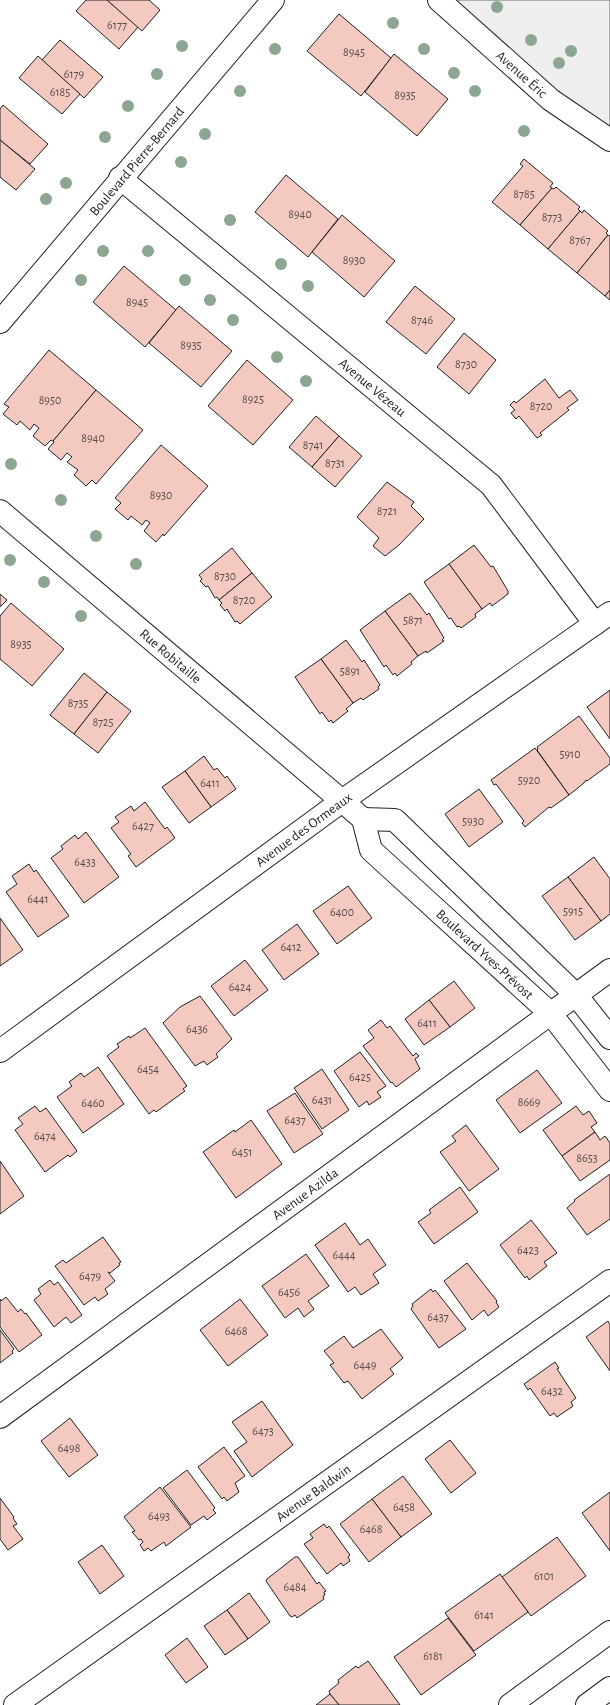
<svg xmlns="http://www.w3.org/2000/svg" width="610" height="1705" viewBox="0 0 610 1705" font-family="'Alegreya Sans',sans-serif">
	<rect width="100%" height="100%" fill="#fff"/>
	<polygon fill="#eee" stroke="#6f6f6f" points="448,0 610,0 610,131 546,85"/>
	<g fill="#f3c9c0" stroke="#222">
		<polygon points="86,0 107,0 138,27 119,49 76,11"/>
		<polygon points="107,0 149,0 160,10 142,31"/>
		<polygon points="339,14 391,58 361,96 307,51"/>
		<polygon points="60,40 103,77 84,98 42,60"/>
		<polygon points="394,54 448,99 417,136 365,92"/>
		<polygon points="38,56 80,94 62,114 19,78"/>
		<polygon points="3,105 48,144 30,164 0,140 0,109"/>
		<polygon points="0,140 35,169 16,190 0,177"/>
		<polygon points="524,159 553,183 550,187 552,188 520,225 492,202 523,166 520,164"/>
		<polygon points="286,175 338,219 308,257 255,212"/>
		<polygon points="556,187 580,207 578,209 580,211 548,249 520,225 552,188 554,189"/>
		<polygon points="584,210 608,231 606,233 608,235 577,273 548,249 580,211 582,213"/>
		<polygon points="342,215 395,261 364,297 312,252"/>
		<polygon points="608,235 610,236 610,290 605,296 577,273"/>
		<polygon points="124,266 176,310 145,347 93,302"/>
		<polygon points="415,286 455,319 426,354 386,322"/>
		<polygon points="610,290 610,300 605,296"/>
		<polygon points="179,306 232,351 201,387 149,343"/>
		<polygon points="464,333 496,360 469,394 437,367"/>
		<polygon points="49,350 96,390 53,441 51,440 45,446 33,436 39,428 34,424 30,430 20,421 17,425 3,414 9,407 4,404"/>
		<polygon points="247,360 293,400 253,445 208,406"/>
		<polygon points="545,379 559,398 570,390 578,400 567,408 569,410 540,433 542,435 537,438 519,416 516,419 511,413 515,410 510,405 514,401 516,403"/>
		<polygon points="96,390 143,430 96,484 92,480 86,486 74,475 78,470 67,462 72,457 67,453 61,460 48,449 54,442 53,441"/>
		<polygon points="316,416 339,436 312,467 289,447"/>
		<polygon points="339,436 362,456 335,487 312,467"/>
		<polygon points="161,445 208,486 164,536 163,534 156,542 144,531 150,523 146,520 142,525 131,516 128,520 115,509 121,503 115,498"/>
		<polygon points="387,482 414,502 411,506 424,519 399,545 385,556 373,546 379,538 357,517"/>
		<polygon points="474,545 491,567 493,566 508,591 508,594 492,606 490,603 482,609 449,564"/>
		<polygon points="232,548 252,573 219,600 217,597 215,598 208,586 206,587 200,581 202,579 199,575"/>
		<polygon points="449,564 482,609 475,614 476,617 461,628 459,626 457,627 451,618 449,619 424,582"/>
		<polygon points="252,573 272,597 240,624 237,621 235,622 227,609 225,611 220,605 222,603 219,600"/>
		<polygon points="410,593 427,615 429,613 444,638 442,640 444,641 427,653 426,651 418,656 385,611"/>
		<polygon points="0,594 7,600 0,607"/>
		<polygon points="11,603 64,649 32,686 0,659 0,616"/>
		<polygon points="385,611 418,656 411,662 412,664 397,676 395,673 393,675 386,665 384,667 360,630"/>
		<polygon points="346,640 362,662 364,660 380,685 378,687 379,689 363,700 361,698 353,703 321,659"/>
		<polygon points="321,659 353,703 346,709 348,711 333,723 331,720 329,722 322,712 320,714 295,677"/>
		<polygon points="84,673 107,692 74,734 50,715"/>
		<polygon points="610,690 610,739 587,707"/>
		<polygon points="107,692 131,711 98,753 74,734"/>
		<polygon points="579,716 610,758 610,764 587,781 586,780 584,783 569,795 537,750 538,749 537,747"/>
		<polygon points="535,748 569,795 551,808 549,807 525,827 522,823 524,821 496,784 494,785 491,780"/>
		<polygon points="204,756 214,770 217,768 225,778 227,776 236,789 211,807 185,771"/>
		<polygon points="185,771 211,807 189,823 162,787"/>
		<polygon points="479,789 503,822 469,847 445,814"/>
		<polygon points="145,802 165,829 167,827 175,838 136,867 128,856 131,854 111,828 119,822 115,817 131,806 134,811"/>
		<polygon points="86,832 119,877 84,903 51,858 63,849 61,846 75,835 78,839"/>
		<polygon points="594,857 610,879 610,914 601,921 568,877"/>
		<polygon points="29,864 34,872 36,870 69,916 38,937 6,892 17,884 12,876"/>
		<polygon points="568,877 601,921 575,940 542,896"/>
		<polygon points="348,886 372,918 337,944 313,911"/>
		<polygon points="0,918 23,950 0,966"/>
		<polygon points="297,924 319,954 284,980 262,950"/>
		<polygon points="245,960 268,990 234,1016 211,986"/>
		<polygon points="454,981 475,1008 450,1027 429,1000"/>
		<polygon points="200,996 232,1039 216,1054 218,1057 207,1065 204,1061 195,1066 163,1023 180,1007"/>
		<polygon points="429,1000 450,1027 424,1045 405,1019"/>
		<polygon points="381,1020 387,1028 390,1026 413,1056 416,1053 419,1056 415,1059 420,1069 396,1087 392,1082 391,1083 363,1046 374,1038 368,1030"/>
		<polygon points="145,1028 187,1086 183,1089 185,1091 156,1112 154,1110 149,1114 107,1056 119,1047 117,1044 129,1036 130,1038"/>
		<polygon points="360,1052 386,1086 377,1092 381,1097 369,1105 367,1101 359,1107 334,1071"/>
		<polygon points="98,1067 124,1104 83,1133 57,1097 72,1086 69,1082 81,1073 84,1077"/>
		<polygon points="322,1069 349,1110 322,1129 294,1088"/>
		<polygon points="537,1070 562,1103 520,1133 496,1100"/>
		<polygon points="295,1093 323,1134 294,1153 267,1111"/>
		<polygon points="35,1106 40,1112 46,1108 77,1151 70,1157 68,1155 45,1172 15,1130 23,1124 18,1118"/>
		<polygon points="576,1106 583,1115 589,1111 597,1123 591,1127 595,1132 562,1156 543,1130"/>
		<polygon points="251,1120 282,1164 236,1198 203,1152 234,1130 235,1132"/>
		<polygon points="466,1125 499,1169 469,1191 440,1152 456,1141 452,1136"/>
		<polygon points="595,1132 600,1140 605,1136 610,1143 610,1160 580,1181 562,1156"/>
		<polygon points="0,1161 24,1196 0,1214"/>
		<polygon points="610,1174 610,1219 587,1235 567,1208 575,1201 574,1200"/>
		<polygon points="460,1187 478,1212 434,1244 418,1222 431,1213 429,1210"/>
		<polygon points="531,1220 557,1253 544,1262 547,1266 529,1280 527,1276 525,1278 500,1245"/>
		<polygon points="345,1223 360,1245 368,1239 386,1265 373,1274 379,1283 361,1295 355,1287 348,1292 315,1245"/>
		<polygon points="103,1237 121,1262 119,1263 120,1265 110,1273 108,1272 115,1281 105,1289 108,1294 98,1301 95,1297 84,1305 55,1266 63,1260 66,1263"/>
		<polygon points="306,1254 329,1286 308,1301 314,1309 304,1317 298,1308 285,1318 262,1286"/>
		<polygon points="467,1263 497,1301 496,1302 499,1307 488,1316 484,1310 472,1320 444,1281"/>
		<polygon points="50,1280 54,1285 58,1282 82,1315 71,1323 66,1317 54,1327 34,1300 41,1294 38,1289"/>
		<polygon points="431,1289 433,1292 435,1290 466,1329 439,1348 411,1309 413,1306 412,1304"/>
		<polygon points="6,1297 18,1312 21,1309 25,1314 26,1313 42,1335 19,1352 0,1327 0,1299 1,1301"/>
		<polygon points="240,1299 268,1335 228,1366 200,1330"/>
		<polygon points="608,1321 610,1325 610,1371 586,1337"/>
		<polygon points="381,1329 403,1358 390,1369 394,1374 362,1399 348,1381 344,1383 330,1365 334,1363 324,1351 344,1336 353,1348"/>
		<polygon points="0,1330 14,1349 12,1351 13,1353 0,1363"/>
		<polygon points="555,1362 559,1368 557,1369 576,1398 571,1402 573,1406 557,1417 554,1413 550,1416 530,1388 528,1390 524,1384"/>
		<polygon points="262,1401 293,1445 252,1477 234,1451 247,1442 232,1422"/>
		<polygon points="70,1418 98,1455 69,1477 41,1441"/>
		<polygon points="450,1440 476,1473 451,1493 425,1459"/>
		<polygon points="224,1447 245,1476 235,1483 239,1492 227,1501 224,1497 222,1499 198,1467"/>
		<polygon points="187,1470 215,1508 213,1510 216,1513 207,1520 204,1516 191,1525 163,1488"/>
		<polygon points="403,1476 432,1514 401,1537 372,1499"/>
		<polygon points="160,1487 191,1527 166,1546 164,1542 151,1551 148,1548 144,1551 140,1545 143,1542 141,1539 139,1540 132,1532 135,1531 124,1517"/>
		<polygon points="610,1492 610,1551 582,1513"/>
		<polygon points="0,1498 14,1517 13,1518 17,1524 13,1526 23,1539 8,1550 0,1539"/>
		<polygon points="372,1499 401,1537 369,1562 340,1524"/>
		<polygon points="324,1524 327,1528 329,1526 350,1555 348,1557 350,1561 343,1566 341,1563 327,1574 304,1544 313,1538 310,1534"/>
		<polygon points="557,1537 586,1576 531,1616 502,1577"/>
		<polygon points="102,1545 124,1576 100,1594 78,1562"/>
		<polygon points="295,1557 298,1557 317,1584 319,1582 326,1591 324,1592 325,1595 323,1596 324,1599 297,1618 295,1615 292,1617 290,1616 266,1581 267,1579"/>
		<polygon points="500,1574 528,1612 474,1651 445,1613"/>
		<polygon points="249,1593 270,1622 248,1639 227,1610"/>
		<polygon points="227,1610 248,1639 225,1655 204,1626"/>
		<polygon points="448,1618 476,1655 421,1695 394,1657"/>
		<polygon points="187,1638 208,1667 186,1683 165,1655"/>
		<polygon points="368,1661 400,1705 339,1705 330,1694 329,1691 339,1683 338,1680 356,1666 358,1668"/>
		<polygon points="330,1694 339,1705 316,1705"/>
	</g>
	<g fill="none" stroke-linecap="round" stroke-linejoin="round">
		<g stroke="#222" stroke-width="24">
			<g id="street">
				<path id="s1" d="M439 0 551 100 610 140"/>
				<path id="s2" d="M120 178 491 485 595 624"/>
				<path id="s3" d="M0 322 273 0"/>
				<path id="s4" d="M0 511 342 801"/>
				<path id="s5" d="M0 1417 610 970"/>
				<path id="s6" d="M15 1705 610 1281"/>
			</g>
		</g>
		<g stroke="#222" stroke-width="24">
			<g id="secondary">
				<path id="s7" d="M342 801 363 819 371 850 551 1014 610 1090"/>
				<polyline points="363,819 395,820 576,995 610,1038"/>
				<path id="s8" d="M0 1051 342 801 610 613"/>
				<polyline points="510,1705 610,1632"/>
				<polyline points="587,1705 610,1688"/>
			</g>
		</g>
		<use href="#street" stroke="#fff" stroke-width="22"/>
		<use href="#secondary" stroke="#fff" stroke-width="22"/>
	</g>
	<g fill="#8da692">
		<circle cx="497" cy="7" r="6"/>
		<circle cx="393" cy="23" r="6"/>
		<circle cx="531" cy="40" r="6"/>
		<circle cx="182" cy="46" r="6"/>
		<circle cx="275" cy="49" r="6"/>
		<circle cx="424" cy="49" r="6"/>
		<circle cx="571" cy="51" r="6"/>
		<circle cx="559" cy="63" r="6"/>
		<circle cx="454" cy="73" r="6"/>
		<circle cx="157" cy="74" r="6"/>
		<circle cx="240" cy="91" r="6"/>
		<circle cx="475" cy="91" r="6"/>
		<circle cx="128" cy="106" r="6"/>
		<circle cx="524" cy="131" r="6"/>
		<circle cx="205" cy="134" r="6"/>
		<circle cx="105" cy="137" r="6"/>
		<circle cx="181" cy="162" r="6"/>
		<circle cx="66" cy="183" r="6"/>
		<circle cx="46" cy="199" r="6"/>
		<circle cx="230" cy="220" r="6"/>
		<circle cx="103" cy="251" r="6"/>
		<circle cx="148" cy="251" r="6"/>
		<circle cx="281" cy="264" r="6"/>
		<circle cx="81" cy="280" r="6"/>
		<circle cx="185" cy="280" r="6"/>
		<circle cx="308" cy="286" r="6"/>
		<circle cx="210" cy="300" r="6"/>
		<circle cx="233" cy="320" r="6"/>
		<circle cx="277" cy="357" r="6"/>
		<circle cx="306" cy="381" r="6"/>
		<circle cx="11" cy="464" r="6"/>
		<circle cx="61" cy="500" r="6"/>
		<circle cx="96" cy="536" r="6"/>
		<circle cx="10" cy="560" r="6"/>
		<circle cx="136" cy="564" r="6"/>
		<circle cx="44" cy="582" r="6"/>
		<circle cx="81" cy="616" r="6"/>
	</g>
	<g text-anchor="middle" stroke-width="3" stroke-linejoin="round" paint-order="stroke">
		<g font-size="12" fill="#564c4a">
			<text x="117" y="29">6177</text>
			<text x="354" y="56">8945</text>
			<text x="74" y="78">6179</text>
			<text x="60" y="96">6185</text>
			<text x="405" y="99">8935</text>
			<text x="524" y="198">8785</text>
			<text x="300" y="218">8940</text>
			<text x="552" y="221">8773</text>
			<text x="580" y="244">8767</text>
			<text x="354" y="264">8930</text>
			<text x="137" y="306">8945</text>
			<text x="422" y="324">8746</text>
			<text x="191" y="349">8935</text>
			<text x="466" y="368">8730</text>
			<text x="253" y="403">8925</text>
			<text x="50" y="404">8950</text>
			<text x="541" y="410">8720</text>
			<text x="93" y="442">8940</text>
			<text x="313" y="449">8741</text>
			<text x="335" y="467">8731</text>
			<text x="161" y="499">8930</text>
			<text x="387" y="515">8721</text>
			<text x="225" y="580">8730</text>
			<text x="244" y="604">8720</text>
			<text x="413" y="624">5871</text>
			<text x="21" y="648">8935</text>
			<text x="350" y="675">5891</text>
			<text x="78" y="707">8735</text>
			<text x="103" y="726">8725</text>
			<text x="570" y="758">5910</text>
			<text x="529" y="784">5920</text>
			<text x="210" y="787">6411</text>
			<text x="473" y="825">5930</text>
			<text x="143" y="830">6427</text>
			<text x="85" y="866">6433</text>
			<text x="38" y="903">6441</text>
			<text x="573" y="915">5915</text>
			<text x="342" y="916">6400</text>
			<text x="291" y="951">6412</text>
			<text x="240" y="991">6424</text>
			<text x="427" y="1027">6411</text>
			<text x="197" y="1033">6436</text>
			<text x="148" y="1073">6454</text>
			<text x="360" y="1081">6425</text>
			<text x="322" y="1104">6431</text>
			<text x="529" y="1106">8669</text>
			<text x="93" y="1107">6460</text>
			<text x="295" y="1124">6437</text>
			<text x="45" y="1140">6474</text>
			<text x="242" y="1156">6451</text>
			<text x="587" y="1162">8653</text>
			<text x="528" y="1254">6423</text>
			<text x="344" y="1259">6444</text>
			<text x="90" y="1280">6479</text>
			<text x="289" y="1296">6456</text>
			<text x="438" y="1321">6437</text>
			<text x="236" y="1335">6468</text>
			<text x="365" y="1369">6449</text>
			<text x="552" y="1395">6432</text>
			<text x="263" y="1435">6473</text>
			<text x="69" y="1452">6498</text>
			<text x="404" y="1511">6458</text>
			<text x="159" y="1520">6493</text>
			<text x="371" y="1533">6468</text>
			<text x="544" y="1580">6101</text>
			<text x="295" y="1591">6484</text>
			<text x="484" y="1619">6141</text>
			<text x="433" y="1660">6181</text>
		</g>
		<g font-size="14" fill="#222" stroke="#fff">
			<text dy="5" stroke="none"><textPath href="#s1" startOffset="111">Avenue Éric</textPath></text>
			<text dy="5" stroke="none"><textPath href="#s3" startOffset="211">Boulevard Pierre-Bernard</textPath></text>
			<text dy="5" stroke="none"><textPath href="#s2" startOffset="328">Avenue Vézeau</textPath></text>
			<text dy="5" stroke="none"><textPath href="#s4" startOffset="224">Rue Robitaille</textPath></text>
			<text dy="5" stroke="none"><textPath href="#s8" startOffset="376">Avenue des Ormeaux</textPath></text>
			<text dy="5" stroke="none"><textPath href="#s7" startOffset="214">Boulevard Yves-Prévost</textPath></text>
			<text dy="5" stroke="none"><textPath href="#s5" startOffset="378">Avenue Azilda</textPath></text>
			<text dy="5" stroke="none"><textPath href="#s6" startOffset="366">Avenue Baldwin</textPath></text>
		</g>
	</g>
</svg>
